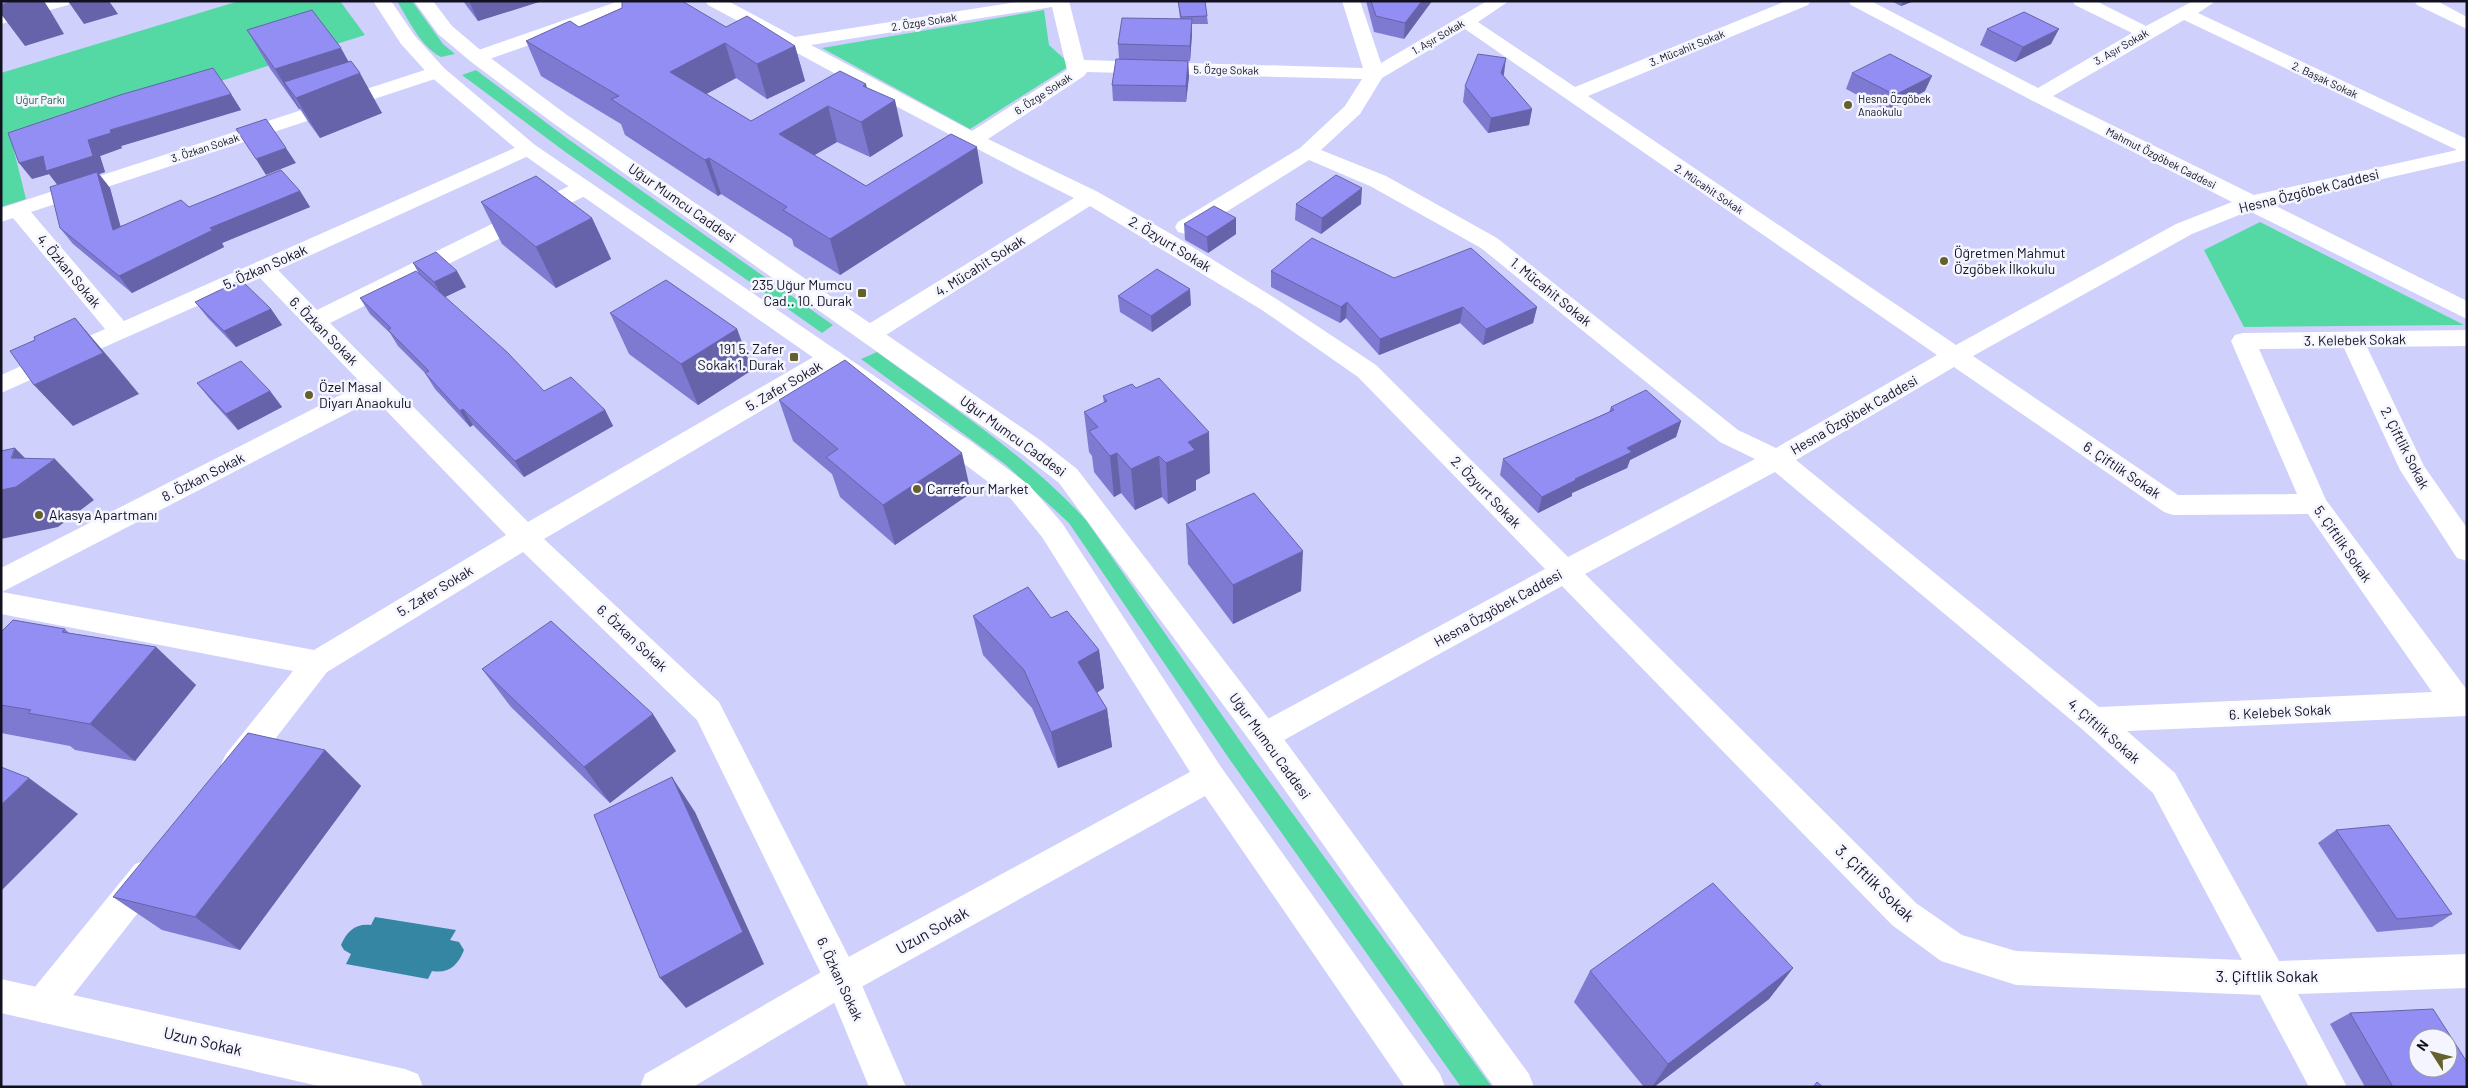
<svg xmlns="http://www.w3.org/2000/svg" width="2468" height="1088" viewBox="0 0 2468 1088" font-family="Barlow,sans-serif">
	<rect width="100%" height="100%" fill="#cfd0fc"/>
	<g fill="#54d9a4">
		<polygon points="239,1 340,1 365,35 13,147 26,199 1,207 1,73"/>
		<path d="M397 1H412L443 44 455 54 441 57C421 47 408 19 397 1Z"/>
		<polygon points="1044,10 1049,45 1071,65 970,129 822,48"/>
		<polygon points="476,70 568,139 833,325 822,333 564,151 462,75"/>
		<polygon points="2260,222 2464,325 2244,327 2204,250"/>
		<path d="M877 352C949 405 1025 454 1086 520L1247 751 1492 1087H1461L1228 757 1069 523 1006 465 861 359Z"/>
	</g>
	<path fill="#3486a2" d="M375 917 456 930 450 940 459 942 464 950C458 965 449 974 432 971L428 979 346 964 351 954 344 950 341 945C347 931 356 923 371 925Z"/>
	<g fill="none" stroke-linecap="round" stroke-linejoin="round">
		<g fill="#fff" fill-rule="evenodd">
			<polygon points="42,1 71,1 68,5 1,24 1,13"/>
			<polygon points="619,1 646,1 643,5 484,61 470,61 467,57 470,53"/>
			<path d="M705 1H728L795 37 1022 1H1069L1084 60 1363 68 1342 1H1360L1381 63 1487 1H1509L1478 22 1575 87 1786 1H1811L1808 5 1588 96 1956 345 2176 224 2232 202 2031 100 1851 5 1848 1H1871L2038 88 2132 33 2075 5 2072 1H2096L2146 26 2193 1H2216L2198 13 2467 139V160L2272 204 2467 301V319L2249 211 2192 234 1973 356 2178 495 2297 494 2231 341 2235 335 2243 333 2467 330V346L2367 347 2424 466 2467 528V561L2457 558 2400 470 2344 348 2259 349 2326 500 2467 690V716L2127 731 2175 773 2279 961 2467 954V988L2298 994 2347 1087H2309L2260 995 2016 985 1941 961 1892 925 1562 586 1275 745 1264 749 1253 745 1249 736 1253 727 1545 569 1358 377 1262 310 1090 206 878 340 870 342 862 340 858 334 862 328 1074 198C950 137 829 70 708 5ZM1052 7 1067 70 972 131 811 45ZM2184 20 2457 150 2254 195 2053 96ZM1465 29 1937 355 1776 448 1738 430 1497 238 1386 176 1321 150 1360 114 1382 78ZM1087 72 1362 79 1345 106 1300 148 1178 222 1175 227 1178 232 1186 234 1194 232 1309 160 1370 186 1481 248 1720 442 1755 459 1568 557 1376 365 1278 300 1173 235 1098 192 988 139 1084 76ZM1954 367 2164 512 2173 515 2308 514 2432 692 2099 707 1796 460ZM1775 472 2082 729 2153 793 2242 960 2016 951 1962 935 1916 903 1585 574Z"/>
			<polygon points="2414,1 2437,1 2467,17 2467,29 2417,5"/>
			<path d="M437 66 444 68 447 72 444 76 31 212 124 321 521 145 528 143 535 145 538 149 535 153 278 270 317 310 575 183 583 182 591 183 594 188 591 193 330 323 528 522 822 352 831 350 840 352 843 358 840 364 544 539 719 702 854 967 906 1087H869L829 990 697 720 523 552 327 672 248 774 237 778 226 774 221 764 226 754 293 671 1 614V568L362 384 260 278 1 393V375L105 329 13 218 1 222V208ZM375 399 506 535 314 650 2 592Z"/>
			<polygon points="147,860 159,864 164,875 159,886 56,1017 43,1023 30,1017 25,1005 30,993 135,864"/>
		</g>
		<g fill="#fff" fill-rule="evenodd">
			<polygon points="373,1 391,1 415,36 444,68 535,145 973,443 1029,485 1062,523 1221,767 1440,1074 1445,1087 1405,1087 1205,796 854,991 693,1087 640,1087 645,1074 830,967 1190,772 1042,537 1011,499 955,457 521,153 430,76 401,44"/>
			<polygon points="414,1 433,1 452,26 484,53 567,115 1040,440 1077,469 1275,727 1529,1074 1534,1087 1494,1087 1253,745 1059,483 1022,454 553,123 470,61 438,34"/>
			<polygon points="1,979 405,1069 418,1074 423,1087 323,1087 1,1013"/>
		</g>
	</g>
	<g fill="#7e7ad1">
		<polygon points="463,1 542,1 478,21"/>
		<polygon points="1178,1 1205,1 1207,16 1208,24 1192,24 1192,34 1190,61 1188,61 1189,76 1186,102 1113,101 1112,85 1119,59 1118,44 1180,19"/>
		<polygon points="1366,1 1432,1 1404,39 1374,32"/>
		<polygon points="1891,1 1914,1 1901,6"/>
		<polygon points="622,8 726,27 795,46 805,81 767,99 736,78 706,94 751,121 867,88 903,136 870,157 837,142 814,155 866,186 983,183 840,275 794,246 792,239 721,194 718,196 625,135 621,124 541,76 526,41 579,27"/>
		<polygon points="1987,29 2051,44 2015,62 1980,45"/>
		<polygon points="247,30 349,62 382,113 320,138 309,123 300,109 299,109 271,70"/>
		<polygon points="1852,73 1925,91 1888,111 1846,89"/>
		<polygon points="1504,74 1503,76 1532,109 1529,125 1488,133 1463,102 1465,86"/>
		<polygon points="231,94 241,110 121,146 122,148 100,156 105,172 99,174 110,188 120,226 189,207 300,191 310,207 222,243 224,247 132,293 73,244 60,228 58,185 49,174 32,179"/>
		<polygon points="481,202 592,218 611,259 556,288 502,244"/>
		<polygon points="1296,204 1361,204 1321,234 1295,220"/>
		<polygon points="1236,218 1236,234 1208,253 1185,240 1184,224"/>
		<polygon points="413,263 466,287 445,297 544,391 605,410 613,426 524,477 473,425 470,427 435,389 425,373 398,346 390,333 370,314 360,298 419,274"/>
		<polygon points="1271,271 1394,278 1537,307 1533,323 1483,345 1460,323 1379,355 1346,318 1340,323 1271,287"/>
		<polygon points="1118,296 1191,305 1152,332 1120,312"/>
		<polygon points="195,302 271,309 282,325 236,347 208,318"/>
		<polygon points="610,313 737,329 752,370 698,405 629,354"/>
		<polygon points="197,383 270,391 282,407 238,430 210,399"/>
		<polygon points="1103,396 1210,473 1196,480 1196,490 1168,504 1162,497 1135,510 1121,493 1114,497 1094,472 1092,456 1089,452 1084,412 1104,403"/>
		<polygon points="779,400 971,493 895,545 840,497 832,474 793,441"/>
		<polygon points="1611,407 1681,421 1676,437 1630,460 1627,468 1572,493 1572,496 1538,513 1500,475 1503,459 1609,412"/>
		<polygon points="1186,524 1301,591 1233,624 1188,564"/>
		<polygon points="973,616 1051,618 1099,650 1104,688 1097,693 1107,709 1112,747 1058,768 1032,708 983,655"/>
		<polygon points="65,629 69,633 156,647 196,685 135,761 75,750 70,746 1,733 1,630 3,631"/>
		<polygon points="482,669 676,751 610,803 511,707"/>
		<polygon points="325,750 361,786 240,950 162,930 113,897"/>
		<polygon points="2336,830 2452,914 2432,927 2377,932 2318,843"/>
		<polygon points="1793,968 1769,999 1654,1087 1644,1087 1574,1002 1590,971"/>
		<polygon points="2350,1013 2467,1087 2365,1087 2330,1024"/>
	</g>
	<g fill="#6663aa">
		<polygon points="13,1 44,1 51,12 64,34 25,46 1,14 1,5"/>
		<polygon points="68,1 109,1 118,14 84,24"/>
		<polygon points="469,1 542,1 478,21"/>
		<polygon points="1422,1 1432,1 1404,39 1405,23"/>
		<polygon points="1903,1 1914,1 1901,6"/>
		<polygon points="1192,19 1192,34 1190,61 1190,46"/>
		<polygon points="2059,29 2051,44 2015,62 2023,47"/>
		<polygon points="725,43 736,78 682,107 670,72"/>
		<polygon points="795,46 805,81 767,99 757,64"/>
		<polygon points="341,48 356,75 360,73 382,113 320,138 296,98 284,82 300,109 299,109 275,69"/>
		<polygon points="1506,58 1504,74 1498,89 1501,73"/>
		<polygon points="1188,61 1189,76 1186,102 1186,86"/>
		<polygon points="1932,76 1925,91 1888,111 1895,95"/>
		<polygon points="866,84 873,114 895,100 903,136 870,157 861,122 863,86"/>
		<polygon points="231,94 241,110 121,146 122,148 100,156 105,172 99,174 110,188 126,246 59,187 49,174 32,179 19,163 88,140 110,130"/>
		<polygon points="828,106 837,142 789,170 779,134"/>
		<polygon points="1532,109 1529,125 1488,133 1491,118"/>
		<polygon points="977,147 983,183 840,275 830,239"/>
		<polygon points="286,148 296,163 266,175 256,159"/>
		<polygon points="709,158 721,194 718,196 705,160"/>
		<polygon points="1362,188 1361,204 1321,234 1322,218"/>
		<polygon points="300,191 310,207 222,243 224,247 132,293 119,276 210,228"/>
		<polygon points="592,218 611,259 556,288 536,247"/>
		<polygon points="1236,218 1236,234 1208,253 1207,237"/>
		<polygon points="457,271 466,287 443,298 434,282"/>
		<polygon points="1190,289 1191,305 1152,332 1151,316"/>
		<polygon points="1347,302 1346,318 1340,323 1341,307"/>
		<polygon points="1463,307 1460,323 1379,355 1380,339"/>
		<polygon points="1537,307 1533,323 1483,345 1486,329"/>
		<polygon points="271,309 282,325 236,347 224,331"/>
		<polygon points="75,318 111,360 139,394 73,426 34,385"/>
		<polygon points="737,329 752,370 698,405 681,364"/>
		<polygon points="270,391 282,407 238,430 226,414"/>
		<polygon points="463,409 473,425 470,427 460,411"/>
		<polygon points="605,410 613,426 524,477 515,461"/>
		<polygon points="1681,421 1676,437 1630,460 1627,468 1572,493 1572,496 1538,513 1542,497 1627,448"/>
		<polygon points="1209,432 1210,473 1196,480 1196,490 1168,504 1166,463 1188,442"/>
		<polygon points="15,448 38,471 55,459 94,500 58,527 1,539 1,490"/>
		<polygon points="962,453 971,493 895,545 883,505"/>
		<polygon points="1117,453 1121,493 1114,497 1110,456"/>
		<polygon points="1159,456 1162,497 1135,510 1131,469"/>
		<polygon points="1303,551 1301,591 1233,624 1233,585"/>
		<polygon points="156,647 196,685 135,761 90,724"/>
		<polygon points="1099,650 1104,688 1084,700 1078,662"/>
		<polygon points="1107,709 1112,747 1058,768 1051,732"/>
		<polygon points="653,714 676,751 610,803 584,767"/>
		<polygon points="325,750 361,786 240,950 195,917"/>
		<polygon points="672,777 695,812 764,964 686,1008 660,978"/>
		<polygon points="29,778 78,814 1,891 1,805"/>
		<polygon points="1793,968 1769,999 1654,1087 1652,1087 1668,1064"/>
	</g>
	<g fill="#928ef3" stroke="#6663aa" fill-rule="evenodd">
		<polygon points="1,1 13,1 1,5"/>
		<polygon points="622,1 682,1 726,27 747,16 795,46 757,64 725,43 670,72 751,121 840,71 866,84 863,86 895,100 861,122 828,106 779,134 866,186 951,134 977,147 830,239 783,210 787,207 709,158 705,160 611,99 619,96 526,41 570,21 579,27 622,8"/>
		<polygon points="1178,1 1205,1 1207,16 1181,17"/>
		<polygon points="1371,1 1422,1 1405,23 1376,16"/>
		<polygon points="312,10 341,48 275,69 247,30"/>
		<polygon points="2024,12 2059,29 2023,47 1987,29"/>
		<polygon points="1122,18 1192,19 1190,46 1118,44"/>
		<polygon points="1478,54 1506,58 1501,73 1532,109 1491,118 1465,86"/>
		<polygon points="1890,54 1932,76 1895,95 1852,73"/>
		<polygon points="1116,59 1188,61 1186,86 1112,85"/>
		<polygon points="351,61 360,73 296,98 284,82"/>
		<polygon points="213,68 231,94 110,130 111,133 88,140 93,156 46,171 43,156 19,163 8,133 120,95"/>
		<polygon points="266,119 286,148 256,159 236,129"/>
		<polygon points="281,170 300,191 210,228 213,230 119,276 60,228 50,187 97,172 113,230 181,200 189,207"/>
		<polygon points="1336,175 1362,188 1322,218 1296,204"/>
		<polygon points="536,176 592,218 536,247 481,202"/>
		<polygon points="1214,206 1236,218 1207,237 1184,224"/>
		<polygon points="1312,238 1394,278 1471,248 1537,307 1486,329 1463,307 1380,339 1347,302 1341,307 1271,271"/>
		<polygon points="436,252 457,271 434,282 413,263"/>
		<polygon points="1157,269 1190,289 1151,316 1118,296"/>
		<polygon points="416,271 507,352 544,391 571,377 605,410 515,461 463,409 460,411 425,373 429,371 388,330 391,328 360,298"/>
		<polygon points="241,280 271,309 224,331 195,302"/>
		<polygon points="666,280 737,329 681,364 610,313"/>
		<polygon points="75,318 103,353 34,385 10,351 35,340 34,337"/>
		<polygon points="845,360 962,453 883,505 826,457 838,449 779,400"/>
		<polygon points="241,361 270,391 226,414 197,383"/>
		<polygon points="1159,378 1209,432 1188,442 1195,450 1166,463 1159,456 1131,469 1117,453 1110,456 1089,431 1098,427 1084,412 1107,401 1103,396 1132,384 1136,388"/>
		<polygon points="1646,390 1681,421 1627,448 1632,452 1575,479 1576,480 1542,497 1503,459 1614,410 1611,407"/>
		<polygon points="15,448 11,458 55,459 16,487 1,490 1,451"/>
		<polygon points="1254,493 1303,551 1233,585 1186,524"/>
		<polygon points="1028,587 1051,618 1067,611 1099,650 1078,662 1107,709 1051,732 1024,670 973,616"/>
		<polygon points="13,620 65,629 62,632 156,647 90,724 28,713 31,710 1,705 1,632"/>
		<polygon points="551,621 653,714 584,767 482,669"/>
		<polygon points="248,733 325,750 195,917 113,897"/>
		<polygon points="1,767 29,778 1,805"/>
		<polygon points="672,777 743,932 660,978 594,815"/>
		<polygon points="2389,825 2452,914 2397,919 2336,830"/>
		<polygon points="1713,883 1793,968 1668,1064 1590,971"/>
		<path d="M2433 1009 2467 1062V1087H2393L2350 1013ZM2418 1038H2448V1068H2418Z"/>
		<polygon points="1817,1082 1823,1087 1813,1087"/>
	</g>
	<g fill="#65602c" stroke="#f4f5fe" stroke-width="2">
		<circle cx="1848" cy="105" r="5"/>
		<circle cx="1944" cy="261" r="5"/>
		<rect x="857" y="288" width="10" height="10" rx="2.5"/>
		<rect x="789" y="352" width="10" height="10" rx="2.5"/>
		<circle cx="309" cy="395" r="5"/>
		<circle cx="917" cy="489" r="5"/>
		<circle cx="39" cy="515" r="5"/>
	</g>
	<g text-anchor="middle" stroke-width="5" stroke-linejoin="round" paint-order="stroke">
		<g font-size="11" fill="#121120" stroke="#f4f5fe">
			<text transform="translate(924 22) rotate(-9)" y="4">2. Özge Sokak</text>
			<text transform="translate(1438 37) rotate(-30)" y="4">1. Aşır Sokak</text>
			<text transform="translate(2121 47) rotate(-30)" y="4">3. Aşır Sokak</text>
			<text transform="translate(1687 48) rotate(-22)" y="4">3. Mücahit Sokak</text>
			<text transform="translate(1226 70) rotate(1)" y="4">5. Özge Sokak</text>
			<text transform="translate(2325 80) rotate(25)" y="4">2. Başak Sokak</text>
			<text transform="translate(1043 94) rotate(-33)" y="4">6. Özge Sokak</text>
			<text transform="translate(205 148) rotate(-18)" y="4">3. Özkan Sokak</text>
			<text transform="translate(2161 158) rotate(27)" y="4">Mahmut Özgöbek Caddesi</text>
			<text transform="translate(1709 189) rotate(34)" y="4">2. Mücahit Sokak</text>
		</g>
		<g font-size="11" fill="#121120" stroke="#f4f5fe" text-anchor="start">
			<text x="1858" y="103">Hesna Özgöbek<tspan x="1858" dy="13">Anaokulu</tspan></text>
		</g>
		<g font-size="11" fill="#275f48" stroke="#f4f5fe">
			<text x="40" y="104">Uğur Parkı</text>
		</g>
		<g font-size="14" fill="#121120" stroke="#f4f5fe">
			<text transform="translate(2309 191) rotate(-14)" y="5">Hesna Özgöbek Caddesi</text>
			<text transform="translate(682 203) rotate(35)" y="5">Uğur Mumcu Caddesi</text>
			<text transform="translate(1170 244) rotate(31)" y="5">2. Özyurt Sokak</text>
			<text transform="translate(980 266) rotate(-32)" y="5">4. Mücahit Sokak</text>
			<text transform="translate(265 267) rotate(-24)" y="5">5. Özkan Sokak</text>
			<text transform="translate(69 271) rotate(50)" y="5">4. Özkan Sokak</text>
			<text transform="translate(1551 292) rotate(39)" y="5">1. Mücahit Sokak</text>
			<text transform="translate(324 331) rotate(45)" y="5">6. Özkan Sokak</text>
			<text transform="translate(2355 340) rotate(-1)" y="5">3. Kelebek Sokak</text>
			<text transform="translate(784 386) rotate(-30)" y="5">5. Zafer Sokak</text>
			<text transform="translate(1854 415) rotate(-30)" y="5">Hesna Özgöbek Caddesi</text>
			<text transform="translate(1013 436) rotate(36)" y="5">Uğur Mumcu Caddesi</text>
			<text transform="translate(2405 448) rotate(63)" y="5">2. Çiftlik Sokak</text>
			<text transform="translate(2122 470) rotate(34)" y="5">6. Çiftlik Sokak</text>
			<text transform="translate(203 477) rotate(-27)" y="5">8. Özkan Sokak</text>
			<text transform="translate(1486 492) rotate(46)" y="5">2. Özyurt Sokak</text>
			<text transform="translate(2343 544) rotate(55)" y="5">5. Çiftlik Sokak</text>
			<text transform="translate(435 591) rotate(-31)" y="5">5. Zafer Sokak</text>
			<text transform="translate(1498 608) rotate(-29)" y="5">Hesna Özgöbek Caddesi</text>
			<text transform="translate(632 638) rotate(43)" y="5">6. Özkan Sokak</text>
			<text transform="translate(2280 712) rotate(-3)" y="5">6. Kelebek Sokak</text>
			<text transform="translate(2104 731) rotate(41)" y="5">4. Çiftlik Sokak</text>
			<text transform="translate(1270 746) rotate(54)" y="5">Uğur Mumcu Caddesi</text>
			<text transform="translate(840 979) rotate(65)" y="5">6. Özkan Sokak</text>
		</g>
		<g font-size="14" fill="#121120" stroke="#f4f5fe" text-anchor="start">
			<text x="1954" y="258">Öğretmen Mahmut<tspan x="1954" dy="16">Özgöbek İlkokulu</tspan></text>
			<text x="852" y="290" text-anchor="end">235 Uğur Mumcu<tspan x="852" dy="16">Cad.. 10. Durak</tspan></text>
			<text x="784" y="354" text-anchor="end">191 5. Zafer<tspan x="784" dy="16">Sokak 1. Durak</tspan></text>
			<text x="319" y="392">Özel Masal<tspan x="319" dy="16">Diyarı Anaokulu</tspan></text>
			<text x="927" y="494">Carrefour Market</text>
			<text x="49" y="520">Akasya Apartmanı</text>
		</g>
		<g font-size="16" fill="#121120" stroke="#f4f5fe">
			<text transform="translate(1875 883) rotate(44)" y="6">3. Çiftlik Sokak</text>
			<text transform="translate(932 930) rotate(-29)" y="6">Uzun Sokak</text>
			<text x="2267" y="982">3. Çiftlik Sokak</text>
			<text transform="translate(203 1041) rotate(13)" y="6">Uzun Sokak</text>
		</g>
	</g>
	<rect width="2468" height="1088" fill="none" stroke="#121120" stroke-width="5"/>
	<g transform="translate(2433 1053) rotate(306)"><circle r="24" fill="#f4f5fe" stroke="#9a9aa5"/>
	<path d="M0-4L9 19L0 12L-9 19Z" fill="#65602c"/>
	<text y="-8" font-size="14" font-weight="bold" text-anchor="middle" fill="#121120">N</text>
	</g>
</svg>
